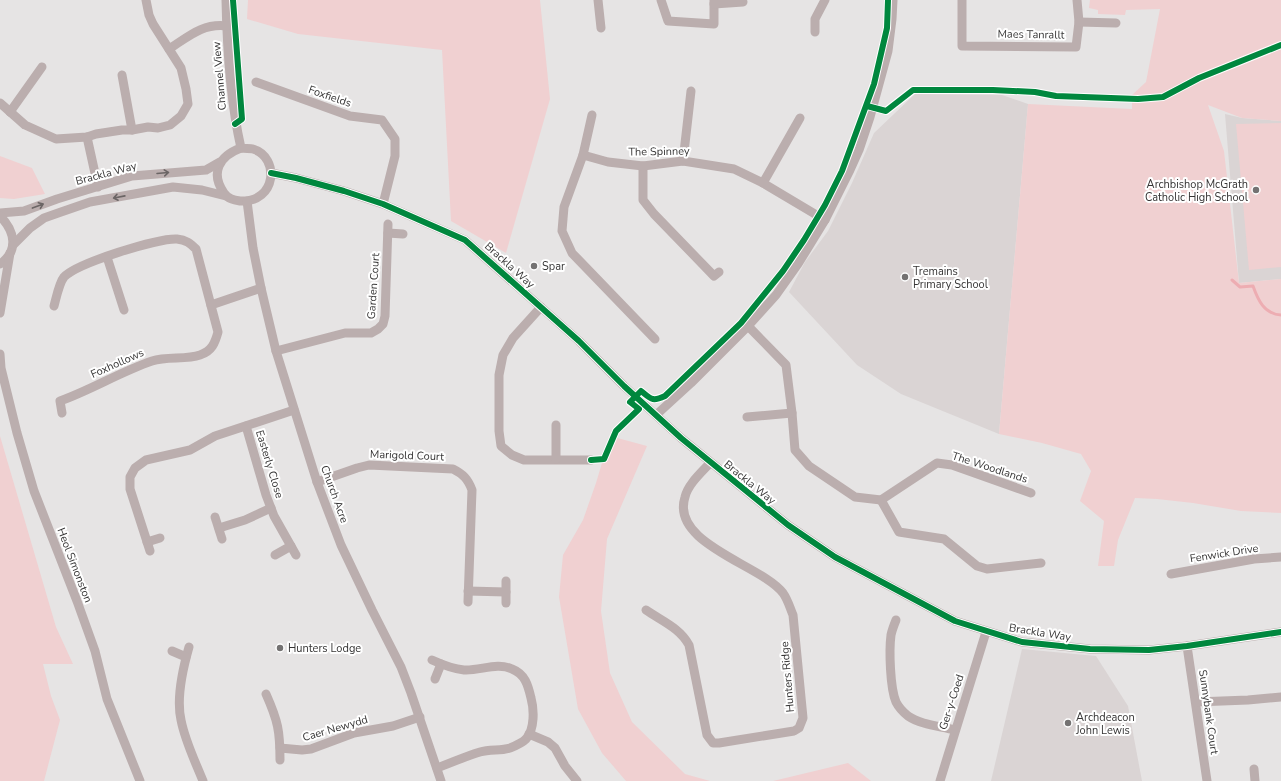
<svg xmlns="http://www.w3.org/2000/svg" width="1281" height="781" viewBox="0 0 1281 781" font-family="'Nunito Sans',sans-serif">
	<rect width="100%" height="100%" fill="#e6e4e4"/>
	<g fill="#dad4d4">
		<polygon points="915,94 1002,95 1028,104 999,434 901,394 857,365 789,292 805,262 828,231 852,183 874,133"/>
		<polygon points="1225,114 1242,118 1281,121 1281,279 1239,283"/>
		<polygon points="1022,649 1096,656 1128,706 1142,781 991,781"/>
	</g>
	<g fill="#f0d0d1">
		<polygon points="248,0 540,0 550,99 506,253 451,221 442,50 298,34 247,19"/>
		<polygon points="1090,0 1281,0 1281,121 1242,118 1208,105 1224,151 1239,283 1281,279 1281,513 1241,511 1193,503 1157,499 1135,498 1118,540 1114,566 1098,566 1104,521 1080,501 1091,471 1081,454 1042,443 999,434 1028,104 1132,109 1132,95 1146,82 1160,9 1126,10 1125,15 1098,14 1098,10 1089,8"/>
		<polygon points="1281,123 1281,267 1249,270 1236,124"/>
		<polygon points="0,156 32,168 45,194 14,199 0,198"/>
		<polygon points="0,436 56,627 73,664 43,664 51,696 60,720 44,781 0,781"/>
		<polygon points="610,436 647,446 607,539 601,611 610,673 632,722 685,774 710,781 626,781 602,753 578,709 559,597 563,555 583,520 596,483"/>
		<polygon points="848,763 871,781 773,781"/>
	</g>
	<g fill="none" stroke-linecap="round" stroke-linejoin="round">
		<path stroke="#edadb2" stroke-width="3" d="M1232 280 1240 287 1253 286C1258 300 1264 314 1281 315"/>
		<g stroke="#bbaeae" stroke-width="9">
			<path d="M226 0C227 50 230 100 241 148"/>
			<polyline points="598,0 601,28"/>
			<polyline points="661,0 668,21 714,24 714,0"/>
			<polyline points="962,0 962,46 1076,47 1079,22 1077,0"/>
			<polyline points="714,4 743,2"/>
			<polyline points="1079,22 1116,23"/>
			<polyline points="815,32 815,19 825,0"/>
			<path d="M169 49C188 37 202 23 227 26"/>
			<polyline points="122,75 132,130"/>
			<polyline points="256,82 350,116 382,120 395,139 395,156 383,204"/>
			<polyline points="0,103 25,125 56,139 87,137 96,134 122,130 132,130 148,127 158,128 170,125 181,116 188,104 186,89 181,68 153,24 149,15 146,0"/>
			<polyline points="10,112 42,67"/>
			<polyline points="87,137 98,187"/>
			<path d="M241 148C245 149 250 148 253 149 280 157 277 203 240 201 234 200 228 199 224 193 210 173 219 156 241 148Z"/>
			<polyline points="583,155 592,115"/>
			<polyline points="683,161 691,91"/>
			<polyline points="643,166 643,200 654,214 714,276 719,272"/>
			<polyline points="271,173 296,178 344,191 383,204 465,240 579,341 624,386 681,438 788,525 835,557 955,621 1022,642 1090,649 1149,650 1187,646 1281,632"/>
			<polyline points="763,183 800,118"/>
			<polyline points="247,201 253,248 261,288 276,351 317,482 341,545 372,610 401,667 411,693 441,781"/>
			<polyline points="0,213 24,211 57,199 132,176 206,170 220,162"/>
			<path d="M0 216C15 231 19 251 0 264"/>
			<polyline points="388,233 403,234"/>
			<polyline points="13,245 30,228 44,218 61,212 90,202 173,187 202,190 226,196"/>
			<polyline points="107,257 124,310"/>
			<polyline points="211,305 261,288"/>
			<path d="M54 306C56 299 59 283 64 277 77 263 158 238 177 239 186 240 190 243 196 249L218 332C215 343 212 351 200 355 186 360 167 356 152 361 120 372 91 390 60 401L62 413"/>
			<polyline points="541,307 513,338 503,355 499,375 499,431 501,446 512,455 524,460 591,460"/>
			<polyline points="0,313 10,253"/>
			<polyline points="748,326 786,365 792,413 795,450 809,466 855,497 881,500 937,463 952,465 1031,493"/>
			<polyline points="655,339 572,253 562,231 564,207 583,155 608,162 643,166 683,161 734,169 763,183 825,220"/>
			<polyline points="276,351 345,333 371,333 378,329 383,324 385,316 388,224"/>
			<polyline points="0,354 1,368 17,433 34,491 77,601 95,651 107,699 140,781"/>
			<polyline points="656,415 691,383 748,326 776,295 798,264 825,220 850,170 859,150 870,117 888,51 892,19 893,0"/>
			<polyline points="747,417 792,413"/>
			<polyline points="246,426 266,495 274,516 296,555"/>
			<polyline points="556,459 556,425"/>
			<path d="M317 482 357 468 369 465 453 469C463 474 468 479 472 490L468 602"/>
			<polyline points="881,500 899,532 944,539 977,566 987,569 1041,563"/>
			<polyline points="215,517 222,539"/>
			<polyline points="219,528 245,520 271,508"/>
			<polyline points="147,542 160,538"/>
			<polyline points="150,551 130,489 130,477 135,468 146,460 190,450 215,436 294,410"/>
			<polyline points="275,555 291,546"/>
			<polyline points="1171,574 1254,559 1281,557"/>
			<polyline points="468,591 506,592"/>
			<polyline points="506,603 506,581"/>
			<path d="M646 610C662 621 680 628 689 645L707 735 713 743H719L794 731 799 728 803 718 793 615C790 608 788 600 783 593 762 565 670 544 685 497 688 484 702 472 710 463"/>
			<path d="M896 620C894 625 892 630 891 635 889 650 890 688 896 702 899 708 903 712 908 716 921 725 940 726 955 730"/>
			<polyline points="1187,646 1207,781"/>
			<path d="M189 647C183 668 176 698 181 720 185 741 195 761 203 781"/>
			<polyline points="172,651 186,657"/>
			<path d="M432 660C443 665 453 669 464 670 480 671 497 662 512 669 525 674 528 685 531 698 534 709 535 729 526 739 522 743 515 746 510 748 501 751 490 749 480 752 466 756 451 763 437 768"/>
			<polyline points="435,679 441,664"/>
			<path d="M266 694C278 721 280 731 280 760"/>
			<polyline points="1196,702 1248,700 1281,697"/>
			<polyline points="529,734 548,742 555,748 565,766 577,781"/>
			<polyline points="280,748 302,750 311,749 354,733 393,726 420,717"/>
			<polyline points="1254,769 1255,781"/>
			<polyline points="940,781 986,632"/>
		</g>
		<g stroke="#fff" stroke-width="8">
			<g id="cycleway">
				<polyline points="233,0 242,119 235,124"/>
				<polyline points="867,106 886,111 913,90 993,90 1035,92 1056,96 1138,99 1163,97 1199,78 1281,45"/>
				<polyline points="271,173 296,178 344,191 383,204 465,240 579,341 624,386 681,438 788,525 835,557 955,621 1022,642 1090,649 1149,650 1187,646 1281,632"/>
				<path d="M591 460 604 459 616 431 639 409 630 402 641 391C651 399 652 402 665 396L741 323 783 271 804 240 825 205 842 171 874 84 887 28 888 0"/>
			</g>
		</g>
		<use href="#cycleway" stroke="#00873e" stroke-width="6"/>
	</g>
	<defs><path id="oneway-shaft" d="M-6 0H5M1.5-3L5.5 0L1.5 3" fill="none" stroke-width="1.6" stroke-linecap="round" stroke-linejoin="round"/></defs>
	<g stroke="#6b6565">
		<use href="#oneway-shaft" transform="translate(163 173) rotate(-5)"/>
		<use href="#oneway-shaft" transform="translate(119 197) rotate(169)"/>
		<use href="#oneway-shaft" transform="translate(38 206) rotate(-20)"/>
	</g>
	<g fill="#747272" stroke="#fff" stroke-width="1.5">
		<circle cx="1256" cy="190" r="4"/>
		<circle cx="534" cy="266" r="4"/>
		<circle cx="905" cy="277" r="4"/>
		<circle cx="280" cy="648" r="4"/>
		<circle cx="1068" cy="723" r="4"/>
	</g>
	<g text-anchor="middle" stroke-width="4" stroke-linejoin="round" paint-order="stroke">
		<g font-size="11" fill="#363535" stroke="#fff">
			<text transform="translate(1031 34) rotate(1)" y="4">Maes Tanrallt</text>
			<text transform="translate(219 76) rotate(-95)" y="4">Channel View</text>
			<text transform="translate(330 96) rotate(19)" y="4">Foxfields</text>
			<text transform="translate(659 151) rotate(-1)" y="4">The Spinney</text>
			<text transform="translate(106 173) rotate(-15)" y="4">Brackla Way</text>
			<text transform="translate(510 265) rotate(42)" y="4">Brackla Way</text>
			<text transform="translate(373 286) rotate(-86)" y="4">Garden Court</text>
			<text transform="translate(117 363) rotate(-24)" y="4">Foxhollows</text>
			<text transform="translate(407 455) rotate(2)" y="4">Marigold Court</text>
			<text transform="translate(270 464) rotate(73)" y="4">Easterly Close</text>
			<text transform="translate(990 467) rotate(18)" y="4">The Woodlands</text>
			<text transform="translate(750 482) rotate(39)" y="4">Brackla Way</text>
			<text transform="translate(335 494) rotate(70)" y="4">Church Acre</text>
			<text transform="translate(1224 553) rotate(-9)" y="4">Fenwick Drive</text>
			<text transform="translate(75 565) rotate(69)" y="4">Heol Simonston</text>
			<text transform="translate(1040 632) rotate(9)" y="4">Brackla Way</text>
			<text transform="translate(787 677) rotate(-95)" y="4">Hunters Ridge</text>
			<text transform="translate(951 702) rotate(-72)" y="4">Ger-y-Coed</text>
			<text transform="translate(1209 712) rotate(82)" y="4">Sunnybank Court</text>
			<text transform="translate(335 728) rotate(-16)" y="4">Caer Newydd</text>
		</g>
		<g font-size="11" fill="#363535" stroke="#fff" text-anchor="start">
			<text x="1248" y="188" text-anchor="end">Archbishop McGrath<tspan x="1248" dy="13">Catholic High School</tspan></text>
			<text x="542" y="270">Spar</text>
			<text x="913" y="275">Tremains<tspan x="913" dy="13">Primary School</tspan></text>
			<text x="288" y="652">Hunters Lodge</text>
			<text x="1076" y="721">Archdeacon<tspan x="1076" dy="13">John Lewis</tspan></text>
		</g>
	</g>
</svg>
